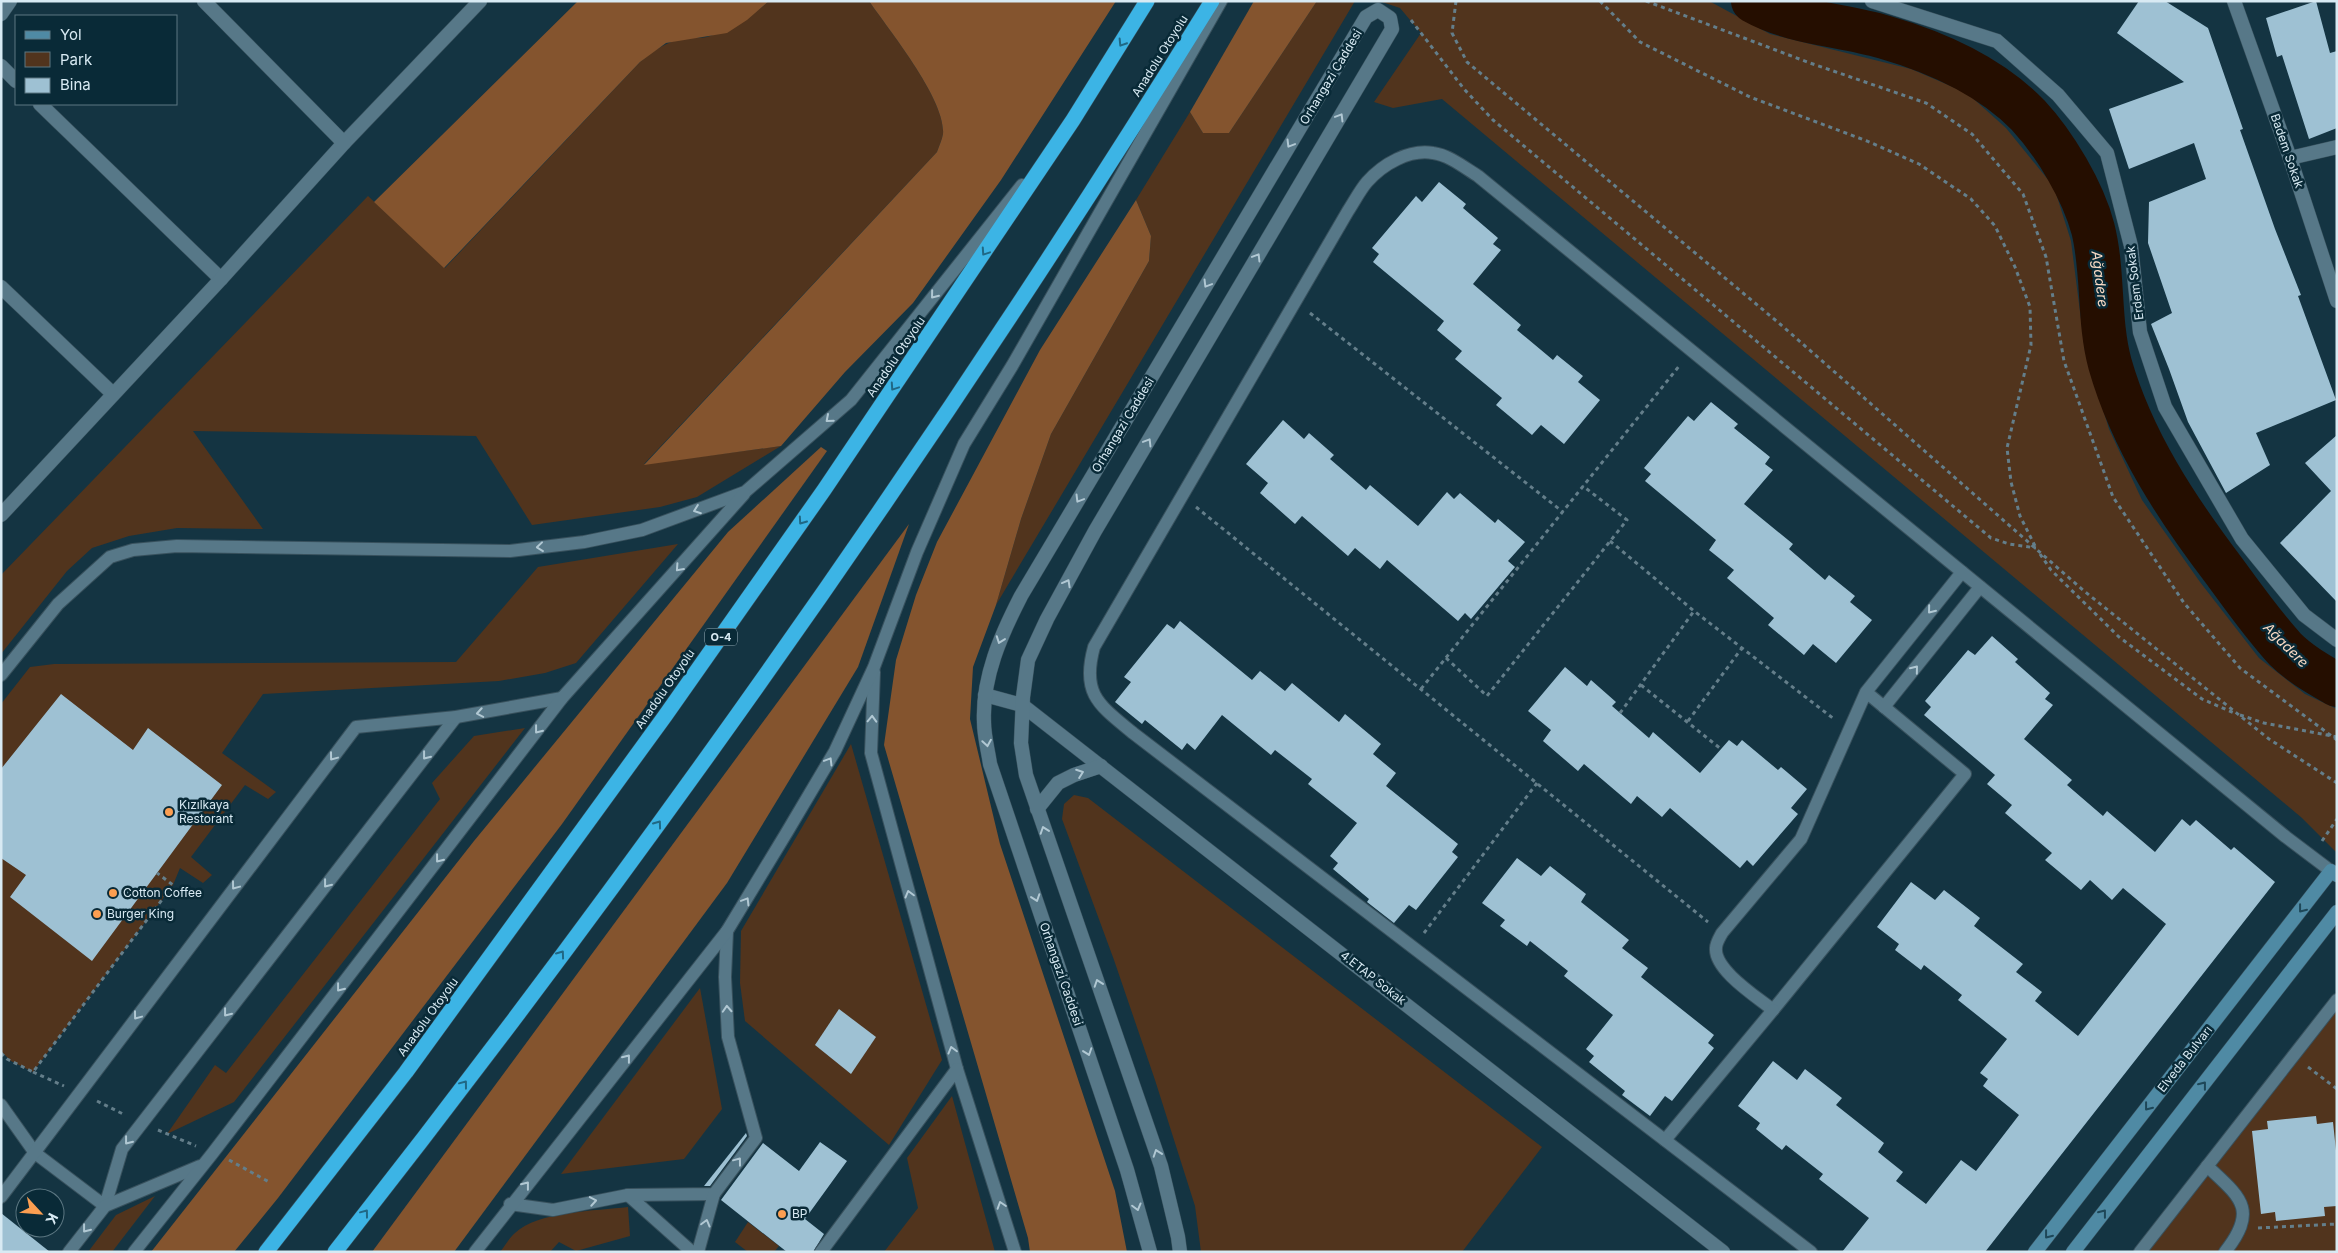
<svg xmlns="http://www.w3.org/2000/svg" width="2338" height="1253" viewBox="0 0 2338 1253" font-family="Inter,sans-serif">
	<rect width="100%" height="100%" fill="#143442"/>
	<g fill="#51341d">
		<path d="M769 1H869C889 30 946 100 943 134 942 140 939 146 937 152L644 464 781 446 697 497 660 507 532 525 476 436 193 431 263 529 177 528 129 536 92 548 67 571 1 654V575L368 196 445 268 640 62C654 50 667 41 687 38 694 37 702 39 710 36 733 29 751 17 769 1Z"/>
		<polygon points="1317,1 1355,1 996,605 1021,519 1051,434 1149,261 1151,236 1136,200 1190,112 1203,133 1229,133"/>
		<polygon points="1379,1 1709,1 1770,34 1911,69 1967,93 2006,128 2054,187 2071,241 2085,351 2109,429 2142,500 2200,582 2259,658 2305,694 2337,709 2337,853 2302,818 1442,99 1393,108 1374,102 1421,33 1400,8"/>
		<polygon points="678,544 576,663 545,673 499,681 263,694 222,753 276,792 268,799 245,785 191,857 212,875 203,883 180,868 173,885 33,1072 11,1061 1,1051 1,704 30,667 54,664 456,662 538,567"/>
		<polygon points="525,728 234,1102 167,1134 215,1065 226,1073 440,799 432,783 474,736"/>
		<polygon points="851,744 942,1060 889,1145 745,1021 740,983 741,931"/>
		<polygon points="1074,795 1088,798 1542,1147 1462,1252 1201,1252 1195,1206 1155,1080 1114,960 1062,819 1064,804"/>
		<polygon points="700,988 722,1109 684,1159 561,1174"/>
		<polygon points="2337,1000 2337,1252 2140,1252"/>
		<polygon points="952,1096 995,1252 884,1252 918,1208 907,1158"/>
		<polygon points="155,1196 112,1252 88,1252 116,1215"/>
		<path d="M628 1207 630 1236 576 1251 559 1242 550 1252H500C505 1246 509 1238 515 1233 538 1211 596 1211 628 1207Z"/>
		<polygon points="748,1222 779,1246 774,1252 748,1252 735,1242"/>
	</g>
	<g fill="#84542e">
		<polygon points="578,1 769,1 747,20 727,33 666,43 640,62 444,268 374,202"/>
		<path d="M869 1H1116L1001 180 913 303 845 372 781 446 644 465 937 152C939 146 942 140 943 134 946 100 889 30 869 1Z"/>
		<polygon points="1254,1 1317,1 1229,133 1203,133 1190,112"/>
		<polygon points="1136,200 1151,236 1149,261 1051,434 1021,519 996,605 973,667 970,719 1000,844 1115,1191 1127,1252 1030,1252 1028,1238 884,745 896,660 916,595 937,542 1040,350"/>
		<polygon points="821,447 827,451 562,824 278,1198 234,1252 151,1252 474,841 728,532"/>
		<polygon points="909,524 858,667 727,883 454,1252 372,1252"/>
	</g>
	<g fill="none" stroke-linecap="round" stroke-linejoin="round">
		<path stroke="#250e00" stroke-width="44" d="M1753 1C1794 24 1840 24 1884 37 1936 52 1990 76 2028 115 2055 144 2083 191 2093 229 2104 273 2098 320 2110 364 2132 441 2177 509 2225 572 2244 598 2263 625 2285 649 2300 664 2318 674 2337 685"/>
	</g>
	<g fill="#9ec1d3">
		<polygon points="2139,1 2165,1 2208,28 2243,129 2240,130 2275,229 2301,295 2298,296 2336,400 2256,433 2270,465 2226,493 2188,422 2169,369 2151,324 2172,313 2148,243 2149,202 2206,179 2194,143 2129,169 2109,109 2184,82 2117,33"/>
		<polygon points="2316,1 2330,53 2337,51 2337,128 2309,139 2282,55 2277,57 2266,18"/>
		<polygon points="1439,182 1466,204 1463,208 1498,238 1493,244 1501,250 1473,284 1521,325 1517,330 1553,360 1557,355 1583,376 1578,382 1600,400 1564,444 1541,425 1532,435 1496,405 1502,398 1455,359 1462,351 1437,330 1444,321 1373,262 1379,254 1372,248 1416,196 1422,202"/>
		<polygon points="1711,402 1738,424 1734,428 1770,457 1765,464 1773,470 1744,504 1793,544 1789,549 1825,580 1829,575 1855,596 1850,602 1872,620 1836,663 1813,644 1804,655 1768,625 1774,618 1727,578 1734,570 1709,550 1716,540 1645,481 1651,474 1644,468 1688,416 1694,421"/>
		<polygon points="1283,420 1304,439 1309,433 1334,455 1330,459 1366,490 1370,485 1418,526 1447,492 1454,499 1460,493 1495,523 1498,519 1525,542 1508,561 1515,567 1471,619 1465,613 1458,621 1387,560 1380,569 1355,548 1348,556 1302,516 1295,524 1260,493 1268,483 1246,464"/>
		<polygon points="2337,435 2337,602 2280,543 2331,491 2305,463"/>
		<polygon points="1180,621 1252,680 1260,671 1285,691 1292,683 1339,722 1345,714 1381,744 1373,754 1396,773 1386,786 1458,844 1452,852 1458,857 1416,910 1409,905 1394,923 1367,902 1369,899 1333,869 1338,863 1330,856 1357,823 1308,784 1312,779 1275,750 1271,755 1222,715 1195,750 1187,743 1182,750 1145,720 1142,724 1115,702 1131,682 1124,677 1167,624 1174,629"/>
		<polygon points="1992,636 2018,659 2015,662 2050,693 2045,699 2053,705 2024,739 2072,780 2067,785 2103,816 2107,811 2155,852 2182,819 2190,826 2196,820 2231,850 2234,847 2275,882 1985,1252 1842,1252 1869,1218 1819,1179 1823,1174 1786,1145 1782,1150 1756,1129 1760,1123 1738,1106 1773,1061 1797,1080 1805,1069 1842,1098 1836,1105 1884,1143 1878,1152 1903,1172 1896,1181 1926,1204 1961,1160 1976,1171 2019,1115 1983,1086 1988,1079 1980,1073 2007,1039 1958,1000 1962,995 1924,965 1921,970 1895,950 1899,944 1877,927 1911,882 1935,900 1944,890 1980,918 1974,926 2023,964 2016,972 2042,992 2035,1001 2078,1036 2166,924 2123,888 2112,900 2090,880 2081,890 2045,860 2052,853 2005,813 2012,805 1987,784 1995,775 1924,715 1931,707 1925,701 1968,650 1975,655"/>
		<polygon points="1565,667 1587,686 1591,680 1616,702 1612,706 1649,738 1653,732 1700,773 1729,740 1737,746 1742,740 1778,770 1781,767 1807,789 1791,808 1798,814 1753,866 1747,860 1740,868 1670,808 1662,817 1637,796 1631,804 1584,764 1578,771 1543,741 1551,730 1528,711"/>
		<polygon points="61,694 133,750 148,728 222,785 92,961 10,897 26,875 1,858 1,769"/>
		<polygon points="1517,858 1541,876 1550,866 1586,894 1581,902 1629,940 1622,948 1648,968 1641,977 1714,1035 1708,1043 1714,1048 1672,1101 1665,1096 1650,1116 1622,1095 1625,1091 1589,1062 1594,1056 1586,1049 1613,1015 1564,976 1568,971 1530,941 1527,946 1500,926 1505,920 1482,903"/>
		<polygon points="839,1009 876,1037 851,1074 815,1045"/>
		<polygon points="2316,1116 2317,1124 2333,1122 2337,1160 2337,1206 2324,1207 2325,1216 2276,1221 2275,1212 2261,1214 2252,1131 2268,1129 2267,1121"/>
		<polygon points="746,1133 747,1136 710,1186 704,1186"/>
		<polygon points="820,1142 847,1161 805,1219 824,1234 813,1252 787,1252 721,1200 763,1143 799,1171"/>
		<polygon points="1,1213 50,1252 1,1252"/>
	</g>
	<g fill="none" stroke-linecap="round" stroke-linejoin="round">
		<g stroke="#38515d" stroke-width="14">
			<g id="service">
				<polyline points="874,672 871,753 957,1069 1015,1252"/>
				<polyline points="1,675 58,604 110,557 133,550 177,546 510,551 584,542 642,530 745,492 851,400 1022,185"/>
				<path d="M1866 692 1965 774 1773 1010C1757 997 1714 970 1716 948 1716 943 1720 937 1722 933L1801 839 1866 692 1962 572"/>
				<polyline points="1884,707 1980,587"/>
				<polyline points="1,1105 35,1153 105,1206 122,1149 456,717"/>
				<polyline points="1665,1140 1773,1010"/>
				<path d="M2207 1166C2240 1197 2259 1209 2225 1252"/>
				<polyline points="628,1195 692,1252"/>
				<polyline points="1,1197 356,727 456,717 562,698"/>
				<polyline points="510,1204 553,1210 628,1195 714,1194 756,1138 728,1037 725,977 727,931"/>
				<polyline points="69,1252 105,1206 200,1166"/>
				<polyline points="134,1252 212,1154 562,698 744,494"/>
				<polyline points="475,1252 727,931 787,832 835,751 874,667 917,552 964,444 1012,366 1221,1"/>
				<polyline points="698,1252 714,1194"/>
				<polyline points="821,1252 957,1069"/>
				<path d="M1811 1252 1133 733C1099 705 1081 694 1094 647L1348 211C1354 202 1360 190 1367 182 1383 164 1409 149 1433 153 1449 155 1465 168 1478 176L2286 837 2331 871"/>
				<polyline points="2140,1252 2337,1000"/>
			</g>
		</g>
		<g stroke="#38515d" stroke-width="15">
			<g id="minor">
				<polyline points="1872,1 1997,41 2058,95 2107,153 2131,246 2140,332 2165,407 2242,539 2304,615 2337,640"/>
				<polyline points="2234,1 2290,158 2337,301"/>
				<polyline points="1,14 10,1"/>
				<polyline points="1,66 16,81"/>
				<polyline points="40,104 221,279"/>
				<polyline points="344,143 480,1"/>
				<polyline points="2290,158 2337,147"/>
				<polyline points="1,287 113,394"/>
				<polyline points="985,695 1022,705 1723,1252"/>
				<polyline points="1037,809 1058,783 1074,775 1101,766"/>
				<path d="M1150 1252 1127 1170 990 764C988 750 984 736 984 722 982 677 1001 635 1021 596L1366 17 1378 10 1390 18 1392 29 1095 531 1047 619 1028 660 1023 697 1021 743 1026 775 1161 1166 1178 1237 1180 1252"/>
			</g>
		</g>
		<g stroke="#38515d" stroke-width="15">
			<polyline id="tertiary" points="1,515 221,279 344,143 204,1"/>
		</g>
		<g stroke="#38515d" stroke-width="15">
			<g id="secondary">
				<polyline points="2035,1252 2331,871 2337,875"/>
				<polyline points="2073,1252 2337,912"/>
			</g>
		</g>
		<g stroke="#38515d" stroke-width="16">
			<g id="motorway">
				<polyline points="266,1252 406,1072 665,716 824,490 1073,120 1147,1"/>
				<path d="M335 1252C650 851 944 434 1212 1"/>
			</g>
		</g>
		<g stroke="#647e8a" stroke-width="3" stroke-dasharray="4 4" stroke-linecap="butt">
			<polyline points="1456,1 1452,33 1467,62 1780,324 2084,591 2269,739 2337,783"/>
			<polyline points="1600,1 1640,42 1750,97 1867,141 1919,164 1971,199 1995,226 2015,267 2030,307 2031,345 2007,448 2011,482 2020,516 2035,546"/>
			<polyline points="1646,1 1810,63 1926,103 1972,134 2023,194 2046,257 2064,361 2113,497 2184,603 2240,668 2337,740"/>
			<polyline points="1411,20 1464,89 1493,120 1991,538 2009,544 2036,548"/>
			<polyline points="1310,313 1563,512"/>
			<polyline points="1196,507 1708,922"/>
			<polyline points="1610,541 1694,611 1834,719"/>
			<polyline points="2040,554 2051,570 2119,637 2202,699 2234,713"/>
			<polyline points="1446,658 1487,696 1627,520 1583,486"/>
			<polyline points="1641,685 1721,749"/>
			<polyline points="1421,689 1680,365"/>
			<polyline points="1620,713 1694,611"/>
			<polyline points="2240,715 2264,723 2337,737"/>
			<polyline points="1688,721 1742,648"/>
			<polyline points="2322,841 2337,819"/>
			<polyline points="1424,933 1537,783"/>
			<polyline points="1,1053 7,1059 33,1072 173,885 157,873"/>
			<polyline points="2308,1067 2337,1089"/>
			<polyline points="33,1072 64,1086"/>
			<polyline points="97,1101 125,1115"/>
			<polyline points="158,1130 196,1146"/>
			<polyline points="229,1160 271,1183"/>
			<polyline points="2258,1228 2337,1224"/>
		</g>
		<use href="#service" stroke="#577888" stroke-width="12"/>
		<use href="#minor" stroke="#577888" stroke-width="14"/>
		<use href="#tertiary" stroke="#577888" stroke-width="14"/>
		<use href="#secondary" stroke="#4f8aa4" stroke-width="14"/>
		<use href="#motorway" stroke="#3cb4e5" stroke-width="15"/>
	</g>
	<defs><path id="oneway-chevron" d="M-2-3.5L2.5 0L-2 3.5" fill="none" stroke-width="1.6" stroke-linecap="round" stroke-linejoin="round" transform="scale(1.25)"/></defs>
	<g stroke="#206885">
		<use href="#oneway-chevron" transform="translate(1122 43) rotate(122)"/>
		<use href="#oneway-chevron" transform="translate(985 252) rotate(124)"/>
		<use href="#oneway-chevron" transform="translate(894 387) rotate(124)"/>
		<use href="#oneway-chevron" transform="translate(802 521) rotate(125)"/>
		<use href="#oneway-chevron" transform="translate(658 824) rotate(-54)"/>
		<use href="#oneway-chevron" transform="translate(561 954) rotate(-54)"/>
		<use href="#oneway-chevron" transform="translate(464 1084) rotate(-53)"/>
		<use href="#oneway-chevron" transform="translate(365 1213) rotate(-53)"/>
	</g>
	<g stroke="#b1c8d3">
		<use href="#oneway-chevron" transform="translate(1340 117) rotate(-59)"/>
		<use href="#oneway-chevron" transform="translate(1290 144) rotate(121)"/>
		<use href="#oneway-chevron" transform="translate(1257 257) rotate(-59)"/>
		<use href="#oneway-chevron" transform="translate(1207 284) rotate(121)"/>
		<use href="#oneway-chevron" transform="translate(934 295) rotate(129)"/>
		<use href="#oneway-chevron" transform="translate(829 419) rotate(139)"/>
		<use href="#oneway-chevron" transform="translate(1148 442) rotate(-59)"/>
		<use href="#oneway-chevron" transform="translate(1079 499) rotate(121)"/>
		<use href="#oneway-chevron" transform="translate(697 510) rotate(160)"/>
		<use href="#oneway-chevron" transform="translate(540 547) rotate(174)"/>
		<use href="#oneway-chevron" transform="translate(679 568) rotate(132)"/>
		<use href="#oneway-chevron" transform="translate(1067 583) rotate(-61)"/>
		<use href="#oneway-chevron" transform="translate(1931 610) rotate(129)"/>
		<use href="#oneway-chevron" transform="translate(1000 640) rotate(110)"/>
		<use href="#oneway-chevron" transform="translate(1915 669) rotate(-51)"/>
		<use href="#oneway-chevron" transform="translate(480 713) rotate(170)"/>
		<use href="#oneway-chevron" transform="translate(872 719) rotate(-88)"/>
		<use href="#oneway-chevron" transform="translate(538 730) rotate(128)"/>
		<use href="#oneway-chevron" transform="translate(987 743) rotate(81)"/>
		<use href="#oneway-chevron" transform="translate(426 756) rotate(128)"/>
		<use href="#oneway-chevron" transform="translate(333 757) rotate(127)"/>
		<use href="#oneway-chevron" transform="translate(829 761) rotate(-59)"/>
		<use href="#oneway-chevron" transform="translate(1080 773) rotate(-20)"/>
		<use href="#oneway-chevron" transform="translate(1044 830) rotate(-109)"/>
		<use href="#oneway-chevron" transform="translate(439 859) rotate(128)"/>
		<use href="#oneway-chevron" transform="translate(327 884) rotate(128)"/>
		<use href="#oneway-chevron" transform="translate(235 886) rotate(127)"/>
		<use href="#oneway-chevron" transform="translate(909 894) rotate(-105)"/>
		<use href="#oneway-chevron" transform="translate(1036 898) rotate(71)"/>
		<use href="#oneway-chevron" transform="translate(746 901) rotate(-59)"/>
		<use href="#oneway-chevron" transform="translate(1098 983) rotate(-109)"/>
		<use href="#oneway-chevron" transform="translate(340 988) rotate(128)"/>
		<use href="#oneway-chevron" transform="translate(727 1009) rotate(-93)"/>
		<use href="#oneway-chevron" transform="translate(227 1013) rotate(128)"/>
		<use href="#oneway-chevron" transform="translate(137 1016) rotate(127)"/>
		<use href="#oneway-chevron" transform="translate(952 1050) rotate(-105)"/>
		<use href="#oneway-chevron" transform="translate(1088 1052) rotate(71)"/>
		<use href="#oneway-chevron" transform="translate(627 1058) rotate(-52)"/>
		<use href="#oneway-chevron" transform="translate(128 1141) rotate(128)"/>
		<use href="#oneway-chevron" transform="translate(1157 1153) rotate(-109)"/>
		<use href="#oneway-chevron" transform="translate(738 1161) rotate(-53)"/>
		<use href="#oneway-chevron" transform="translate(526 1185) rotate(-52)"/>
		<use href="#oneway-chevron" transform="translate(593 1201) rotate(-10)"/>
		<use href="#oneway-chevron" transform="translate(1001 1205) rotate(-108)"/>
		<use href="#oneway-chevron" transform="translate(1137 1207) rotate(75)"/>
		<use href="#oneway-chevron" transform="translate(706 1223) rotate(-75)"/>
		<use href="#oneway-chevron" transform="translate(86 1229) rotate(128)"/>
	</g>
	<g stroke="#1e4758">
		<use href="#oneway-chevron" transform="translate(2302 909) rotate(128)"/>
		<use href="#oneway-chevron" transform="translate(2203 1085) rotate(-52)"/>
		<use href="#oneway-chevron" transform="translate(2148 1107) rotate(128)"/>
		<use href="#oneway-chevron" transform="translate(2103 1213) rotate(-52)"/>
		<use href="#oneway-chevron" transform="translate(2048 1235) rotate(128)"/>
	</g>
	<g fill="#fb9e51" stroke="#092a37" stroke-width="2">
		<circle cx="169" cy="812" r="5"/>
		<circle cx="113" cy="893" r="5"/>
		<circle cx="97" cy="914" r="5"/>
		<circle cx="782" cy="1214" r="5"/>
	</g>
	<g text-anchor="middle" stroke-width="5" stroke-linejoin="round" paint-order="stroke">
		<rect fill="#092a37" stroke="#9ab0bb" stroke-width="1" x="705" y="628.5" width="32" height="17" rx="4"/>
		<g font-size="11" font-weight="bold" fill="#d8eaf3">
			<text x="721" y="641">O-4</text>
		</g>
		<g font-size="12" fill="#d8eaf3" stroke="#092a37">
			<text transform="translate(1160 56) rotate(-58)" y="4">Anadolu Otoyolu</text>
			<text transform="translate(1331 77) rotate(-59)" y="4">Orhangazi Caddesi</text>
			<text transform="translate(2287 151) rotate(71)" y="4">Badem Sokak</text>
			<text transform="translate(2135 283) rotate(-97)" y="4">Erdem Sokak</text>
			<text transform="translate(896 357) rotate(-56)" y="4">Anadolu Otoyolu</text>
			<text transform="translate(1123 425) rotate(-59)" y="4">Orhangazi Caddesi</text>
			<text transform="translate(665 689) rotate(-55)" y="4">Anadolu Otoyolu</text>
			<text transform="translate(1061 974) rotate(71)" y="4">Orhangazi Caddesi</text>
			<text transform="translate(1373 978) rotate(38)" y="4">4.ETAP Sokak</text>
			<text transform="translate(428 1017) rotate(-54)" y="4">Anadolu Otoyolu</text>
			<text transform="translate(2185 1059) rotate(-52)" y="4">Elveda Bulvarı</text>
		</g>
		<g font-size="12" fill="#d8eaf3" stroke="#092a37" text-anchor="start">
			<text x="179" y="809">Kızılkaya<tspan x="179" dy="14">Restorant</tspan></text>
			<text x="123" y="897">Cotton Coffee</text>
			<text x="107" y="918">Burger King</text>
			<text x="792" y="1218">BP</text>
		</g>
		<g font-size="14" font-style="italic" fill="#fadbc5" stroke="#092a37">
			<text transform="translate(2100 279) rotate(83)" y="5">Ağadere</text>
			<text transform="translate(2286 645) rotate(45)" y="5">Ağadere</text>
		</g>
	</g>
	<rect width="2338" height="1253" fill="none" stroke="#d8eaf3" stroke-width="5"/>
	<rect x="15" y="15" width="162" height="90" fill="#092a37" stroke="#5c7782"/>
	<rect x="25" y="31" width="25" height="8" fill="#4f8aa4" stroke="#5c7782"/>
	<text x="60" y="40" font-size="15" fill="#d8eaf3">Yol</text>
	<rect x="25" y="52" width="25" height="15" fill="#51341d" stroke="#5c7782"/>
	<text x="60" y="65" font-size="15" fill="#d8eaf3">Park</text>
	<rect x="25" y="78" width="25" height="15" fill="#9ec1d3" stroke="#5c7782"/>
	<text x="60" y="90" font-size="15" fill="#d8eaf3">Bina</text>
	<g transform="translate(40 1213) rotate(116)"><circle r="24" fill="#092a37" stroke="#5c7782"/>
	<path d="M0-4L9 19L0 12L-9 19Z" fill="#fb9e51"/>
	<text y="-8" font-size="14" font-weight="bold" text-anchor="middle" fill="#d8eaf3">K</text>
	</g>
</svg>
